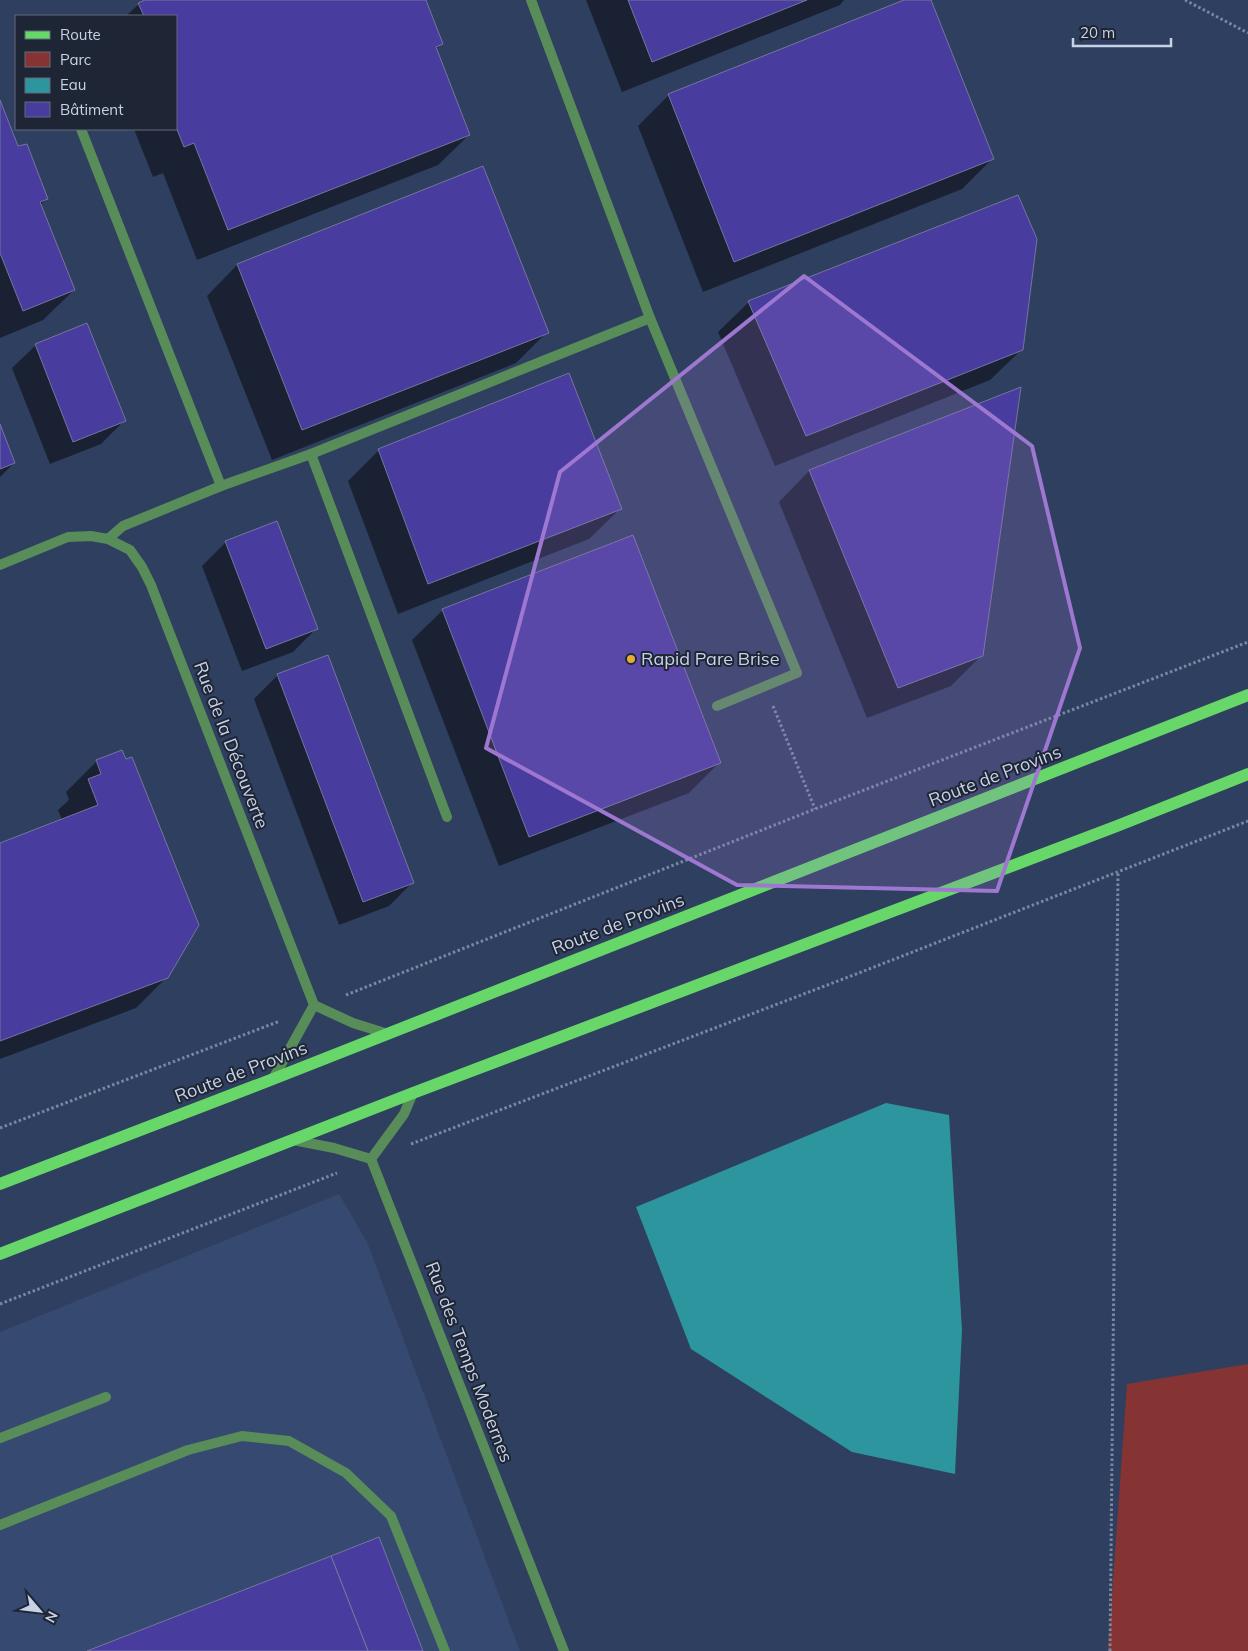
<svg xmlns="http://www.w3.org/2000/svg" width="1248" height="1651" viewBox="0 0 1248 1651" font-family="Mulish,sans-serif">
	<rect width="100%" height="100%" fill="#2f3f5f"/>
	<polygon fill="#364970" points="339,1194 367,1242 520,1651 0,1651 0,1332"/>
	<polygon fill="#863433" points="1248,1364 1248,1651 1108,1651 1127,1384"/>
	<polygon fill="#2c959e" points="886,1103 949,1115 962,1330 955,1474 852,1452 691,1349 636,1207"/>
	<g fill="#0007">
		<polygon points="148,0 424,0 442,44 435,50 469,135 438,165 197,260 163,173 153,177 134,129 176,129 176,16 126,16 139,4"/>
		<polygon points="586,0 844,0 840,5 622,92"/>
		<polygon points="908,0 930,0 993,158 962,189 703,292 638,126 669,95"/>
		<polygon points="0,103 18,148 47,199 40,205 74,290 43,320 0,338"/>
		<polygon points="482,168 547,332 516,363 272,460 207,296 237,265"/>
		<polygon points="749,302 1021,350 990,380 775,466 718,332"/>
		<polygon points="36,345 124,421 101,444 50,464 12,368"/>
		<polygon points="1020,389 982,655 951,686 867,718 779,502 809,471"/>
		<polygon points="0,427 14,463 0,477"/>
		<polygon points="379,450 620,509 589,539 398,614 348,481"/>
		<polygon points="226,542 316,629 293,652 242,671 202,566"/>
		<polygon points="443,610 719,763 689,793 499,866 412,640"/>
		<polygon points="278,675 412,883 389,906 339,925 254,699"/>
		<polygon points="97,761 167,977 136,1008 0,1059 0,844 62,820 58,810 69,800 66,792"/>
	</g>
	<g fill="#493c9f" stroke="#75769d">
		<polygon points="145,0 426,0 443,44 436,47 470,135 228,230 194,143 184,147 176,127 176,16 144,16 138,3"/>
		<polygon points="628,0 807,0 652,62"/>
		<polygon points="904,0 931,0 994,159 734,262 668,94"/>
		<polygon points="0,100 18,146 27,144 48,199 40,202 75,290 23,311 0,253"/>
		<polygon points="483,166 549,333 302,430 237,264"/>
		<polygon points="1018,195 1037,239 1023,350 806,436 748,301"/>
		<polygon points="87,323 126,421 73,442 35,344"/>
		<polygon points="569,373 622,509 428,584 378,449"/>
		<polygon points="1021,387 983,656 898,688 809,470"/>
		<polygon points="0,424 15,463 0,469"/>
		<polygon points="277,521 318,629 266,649 225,541"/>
		<polygon points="633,535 721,763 529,837 442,609"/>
		<polygon points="328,655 414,883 363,902 277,674"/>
		<polygon points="122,750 126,759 132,757 199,925 168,978 0,1041 0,843 98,805 88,779 101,774 96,760"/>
		<polygon points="379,1537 423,1651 368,1651 331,1556"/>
		<polygon points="331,1556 368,1651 87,1651"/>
	</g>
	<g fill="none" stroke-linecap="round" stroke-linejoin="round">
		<g stroke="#7a88a2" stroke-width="3" stroke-dasharray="2.5 2.5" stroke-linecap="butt">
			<polyline points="1185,0 1248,33"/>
			<polyline points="773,706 815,809"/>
			<polyline points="346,995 815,809 1248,642"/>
			<polyline points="0,1128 280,1021"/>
			<polyline points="411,1144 864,971 1248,821"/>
			<polyline points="0,1304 337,1173"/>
			<polyline points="1110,1651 1118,872"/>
		</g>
		<g stroke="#588c58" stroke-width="10">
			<polyline points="81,129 221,486"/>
			<polyline points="650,318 797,673 717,706"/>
			<polyline points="311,454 447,817"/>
			<polyline points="108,539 123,526 221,486 311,454 650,318 531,0"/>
			<polyline points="0,1438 106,1397"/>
			<polyline points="0,1525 188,1450 242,1436 289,1441 346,1473 391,1516 445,1651"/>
		</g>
		<g stroke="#588c58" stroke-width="10">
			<polyline points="0,565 68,537 91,536 108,539 130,550 142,567 151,585 314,1005 273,1079"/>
			<polyline points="314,1005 353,1023 388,1034"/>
			<polyline points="293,1140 334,1148 371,1159"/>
			<polyline points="371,1159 564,1651"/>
			<polyline points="371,1159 404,1114 413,1093"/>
		</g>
		<g stroke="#66d768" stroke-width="12">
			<polyline points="0,1184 273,1079 1248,695"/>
			<polyline points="0,1254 413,1093 1117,826 1248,774"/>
		</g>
	</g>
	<path fill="#9e77d1" fill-opacity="0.2" stroke="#9e77d1" stroke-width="4" stroke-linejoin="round" d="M804 276 1032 446 1080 648 997 891 737 885 486 748 560 472Z"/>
	<circle fill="#e3ae34" stroke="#1e2635" stroke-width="2" cx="631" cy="659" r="5"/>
	<g text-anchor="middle" stroke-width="4" stroke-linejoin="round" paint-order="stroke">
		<g font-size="18" fill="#c8d2e6" stroke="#1e2635" text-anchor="start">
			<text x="641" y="665">Rapid Pare Brise</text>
		</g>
		<g font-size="18" fill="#c8d2e6" stroke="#1e2635">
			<text transform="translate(231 745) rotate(69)" y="6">Rue de la Découverte</text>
			<text transform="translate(995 776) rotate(-21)" y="6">Route de Provins</text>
			<text transform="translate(618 924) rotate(-21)" y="6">Route de Provins</text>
			<text transform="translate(241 1072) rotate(-21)" y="6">Route de Provins</text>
			<text transform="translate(469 1362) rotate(69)" y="6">Rue des Temps Modernes</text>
		</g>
	</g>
	<rect x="15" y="15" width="162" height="115" fill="#1e2635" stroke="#626b7c"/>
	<rect x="25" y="31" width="25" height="8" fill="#66d768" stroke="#626b7c"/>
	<text x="60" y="40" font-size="15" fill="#c8d2e6">Route</text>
	<rect x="25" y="52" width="25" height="15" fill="#863433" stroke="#626b7c"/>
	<text x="60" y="65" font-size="15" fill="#c8d2e6">Parc</text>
	<rect x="25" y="78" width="25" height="15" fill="#2c959e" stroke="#626b7c"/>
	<text x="60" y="90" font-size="15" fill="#c8d2e6">Eau</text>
	<rect x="25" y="102" width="25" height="15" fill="#493c9f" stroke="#626b7c"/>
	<text x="60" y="115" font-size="15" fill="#c8d2e6">Bâtiment</text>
	<g transform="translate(40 1611) rotate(118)" stroke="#1e2635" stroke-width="4" paint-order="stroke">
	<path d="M0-4L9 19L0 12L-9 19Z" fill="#c8d2e6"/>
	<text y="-8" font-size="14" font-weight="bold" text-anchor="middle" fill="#c8d2e6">N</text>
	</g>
	<path d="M1073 38v8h98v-8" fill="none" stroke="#c8d2e6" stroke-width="2.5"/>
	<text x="1080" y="38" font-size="15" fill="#c8d2e6" stroke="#1e2635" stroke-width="4" paint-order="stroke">20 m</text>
</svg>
